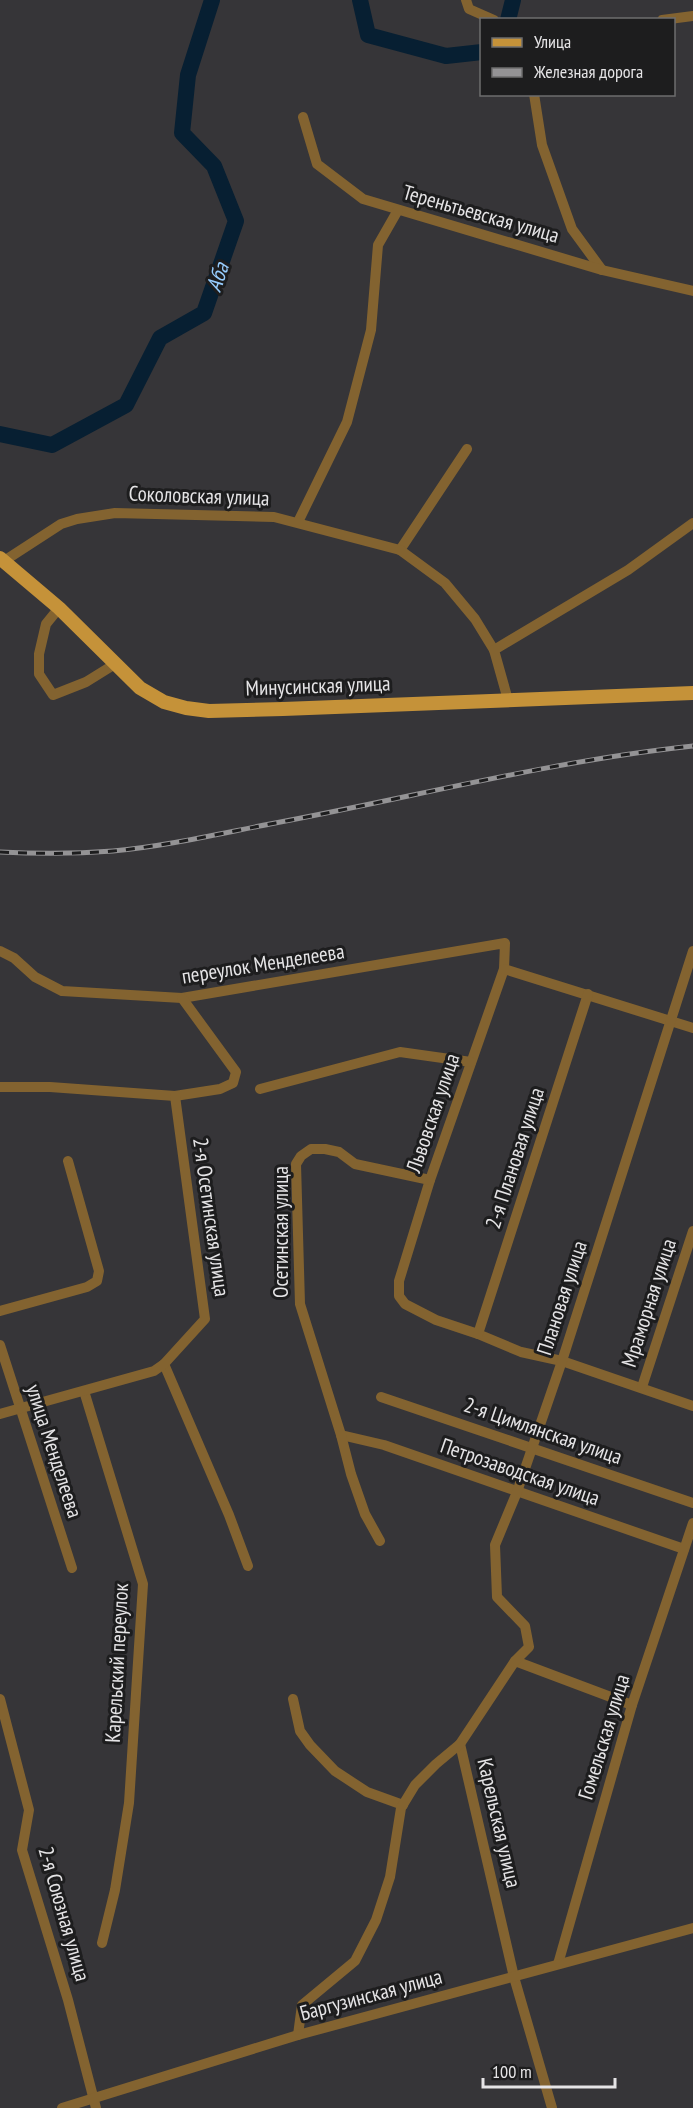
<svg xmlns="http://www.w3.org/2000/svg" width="693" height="2108" viewBox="0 0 693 2108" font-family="'PT Sans Narrow',sans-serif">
	<rect width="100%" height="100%" fill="#363538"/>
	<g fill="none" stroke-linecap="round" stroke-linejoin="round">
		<g stroke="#071f32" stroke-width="16">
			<polyline points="360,0 368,35 446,56 482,52"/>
			<polyline points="508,20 513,0"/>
			<polyline points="0,434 52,445 126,405 160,338 204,313 236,221 214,166 182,133 188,75 212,0"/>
		</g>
		<g stroke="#836330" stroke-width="10">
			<polyline points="466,0 469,9 494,20"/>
			<polyline points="662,20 693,16"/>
			<polyline points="534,94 542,145 572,229 602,270"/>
			<polyline points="303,117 317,164 363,199 602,270 693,291"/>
			<polyline points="298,522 347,422 371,330 378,245 398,210"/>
			<polyline points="400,550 467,449"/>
			<polyline points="4,561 61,524 77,519 115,513 274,517 400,550 445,583 475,619 494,650"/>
			<polyline points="59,608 46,624 39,654 39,674 53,695 86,682 115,664"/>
			<polyline points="508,700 494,650 628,570 693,523"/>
			<polyline points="0,951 14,958 35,977 62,991 182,998 505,943 504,969 430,1180 399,1281 399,1296 405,1304 436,1320 478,1334 521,1352 562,1361 693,1406"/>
			<polyline points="504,969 693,1028"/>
			<polyline points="0,1087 50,1087 175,1096 220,1089 233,1083 236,1072 182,998"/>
			<polyline points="260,1089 400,1052 471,1062"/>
			<polyline points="0,1311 87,1287 97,1281 99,1271 68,1161"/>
			<polyline points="478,1334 588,994"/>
			<polyline points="0,1345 72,1568"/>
			<polyline points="164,1364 229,1515 248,1566"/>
			<polyline points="642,1387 693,1231"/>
			<polyline points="84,1391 143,1584 129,1803 115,1890 102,1943"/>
			<polyline points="381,1397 693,1503"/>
			<polyline points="0,1414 154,1371 164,1364 205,1319 175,1096"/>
			<polyline points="341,1435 384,1445 684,1549"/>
			<polyline points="380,1541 365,1514 351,1474 341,1435 300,1304 296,1164 301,1156 311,1149 325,1149 339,1152 355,1164 430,1180"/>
			<polyline points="515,1661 632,1705"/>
			<polyline points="0,1699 29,1810 22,1850 68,2000 96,2108"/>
			<polyline points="293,1699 300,1731 310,1745 335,1771 367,1792 403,1805"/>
			<polyline points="460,1744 514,1977 552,2108"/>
			<polyline points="558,1964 632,1705 693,1523"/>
			<polyline points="298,2035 302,2005 355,1961 376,1920 390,1877 401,1808 415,1785 436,1764 460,1744 515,1661 529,1647 525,1626 497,1597 495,1545 517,1492 562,1361 693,951"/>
			<polyline points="62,2108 298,2035 693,1928"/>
		</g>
		<polyline stroke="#c59239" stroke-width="14" points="0,558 59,608 140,688 164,702 186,708 209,711 283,709 693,693"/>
		<g stroke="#949395" stroke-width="5">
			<path id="rail" d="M0 852C38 854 75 854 113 851 166 846 218 834 270 824 411 798 550 761 693 746"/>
		</g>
		<use href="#rail" stroke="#1d1d1e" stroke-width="3" stroke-dasharray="9" stroke-linecap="butt"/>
	</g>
	<g text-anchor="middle" stroke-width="6" stroke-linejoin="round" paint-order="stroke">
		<g font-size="21" fill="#e5e4e6" stroke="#1d1d1e">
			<text transform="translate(481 214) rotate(16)" y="7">Тереньтьевская улица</text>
			<text transform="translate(199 496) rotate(2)" y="7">Соколовская улица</text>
			<text transform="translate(318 686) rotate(-2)" y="7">Минусинская улица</text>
			<text transform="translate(263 964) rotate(-9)" y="7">переулок Менделеева</text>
			<text transform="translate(433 1113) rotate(-71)" y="7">Львовская улица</text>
			<text transform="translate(515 1158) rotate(-72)" y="7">2-я Плановая улица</text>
			<text transform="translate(211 1217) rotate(82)" y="7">2-я Осетинская улица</text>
			<text transform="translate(281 1232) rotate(-90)" y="7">Осетинская улица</text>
			<text transform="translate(562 1298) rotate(-72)" y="7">Плановая улица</text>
			<text transform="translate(649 1303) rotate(-72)" y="7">Мраморная улица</text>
			<text transform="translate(543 1431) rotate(19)" y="7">2-я Цимлянская улица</text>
			<text transform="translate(54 1451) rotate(72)" y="7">улица Менделеева</text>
			<text transform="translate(520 1472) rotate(19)" y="7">Петрозаводская улица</text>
			<text transform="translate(117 1663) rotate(-87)" y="7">Карельский переулок</text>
			<text transform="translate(604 1737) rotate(-73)" y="7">Гомельская улица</text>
			<text transform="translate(499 1823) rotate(77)" y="7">Карельская улица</text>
			<text transform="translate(64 1914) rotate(74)" y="7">2-я Союзная улица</text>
			<text transform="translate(371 1995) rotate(-15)" y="7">Баргузинская улица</text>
		</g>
		<g font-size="22" font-style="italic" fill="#96ccfd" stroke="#1d1d1e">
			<text transform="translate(217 277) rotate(-71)" y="8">Аба</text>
		</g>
	</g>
	<rect x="480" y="18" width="195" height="78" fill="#1d1d1e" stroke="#6d6d6e" stroke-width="1.5"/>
	<rect x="492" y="38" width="30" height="9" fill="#c59239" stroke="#6d6d6e" stroke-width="1.5"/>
	<text x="534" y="48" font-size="18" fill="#e5e4e6">Улица</text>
	<rect x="492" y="68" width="30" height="9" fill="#949395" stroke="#6d6d6e" stroke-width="1.5"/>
	<text x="534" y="78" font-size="18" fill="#e5e4e6">Железная дорога</text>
	<path d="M483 2078v9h132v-9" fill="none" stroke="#e5e4e6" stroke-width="3"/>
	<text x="492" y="2078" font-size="18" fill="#e5e4e6" stroke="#1d1d1e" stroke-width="4.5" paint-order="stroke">100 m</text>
</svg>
